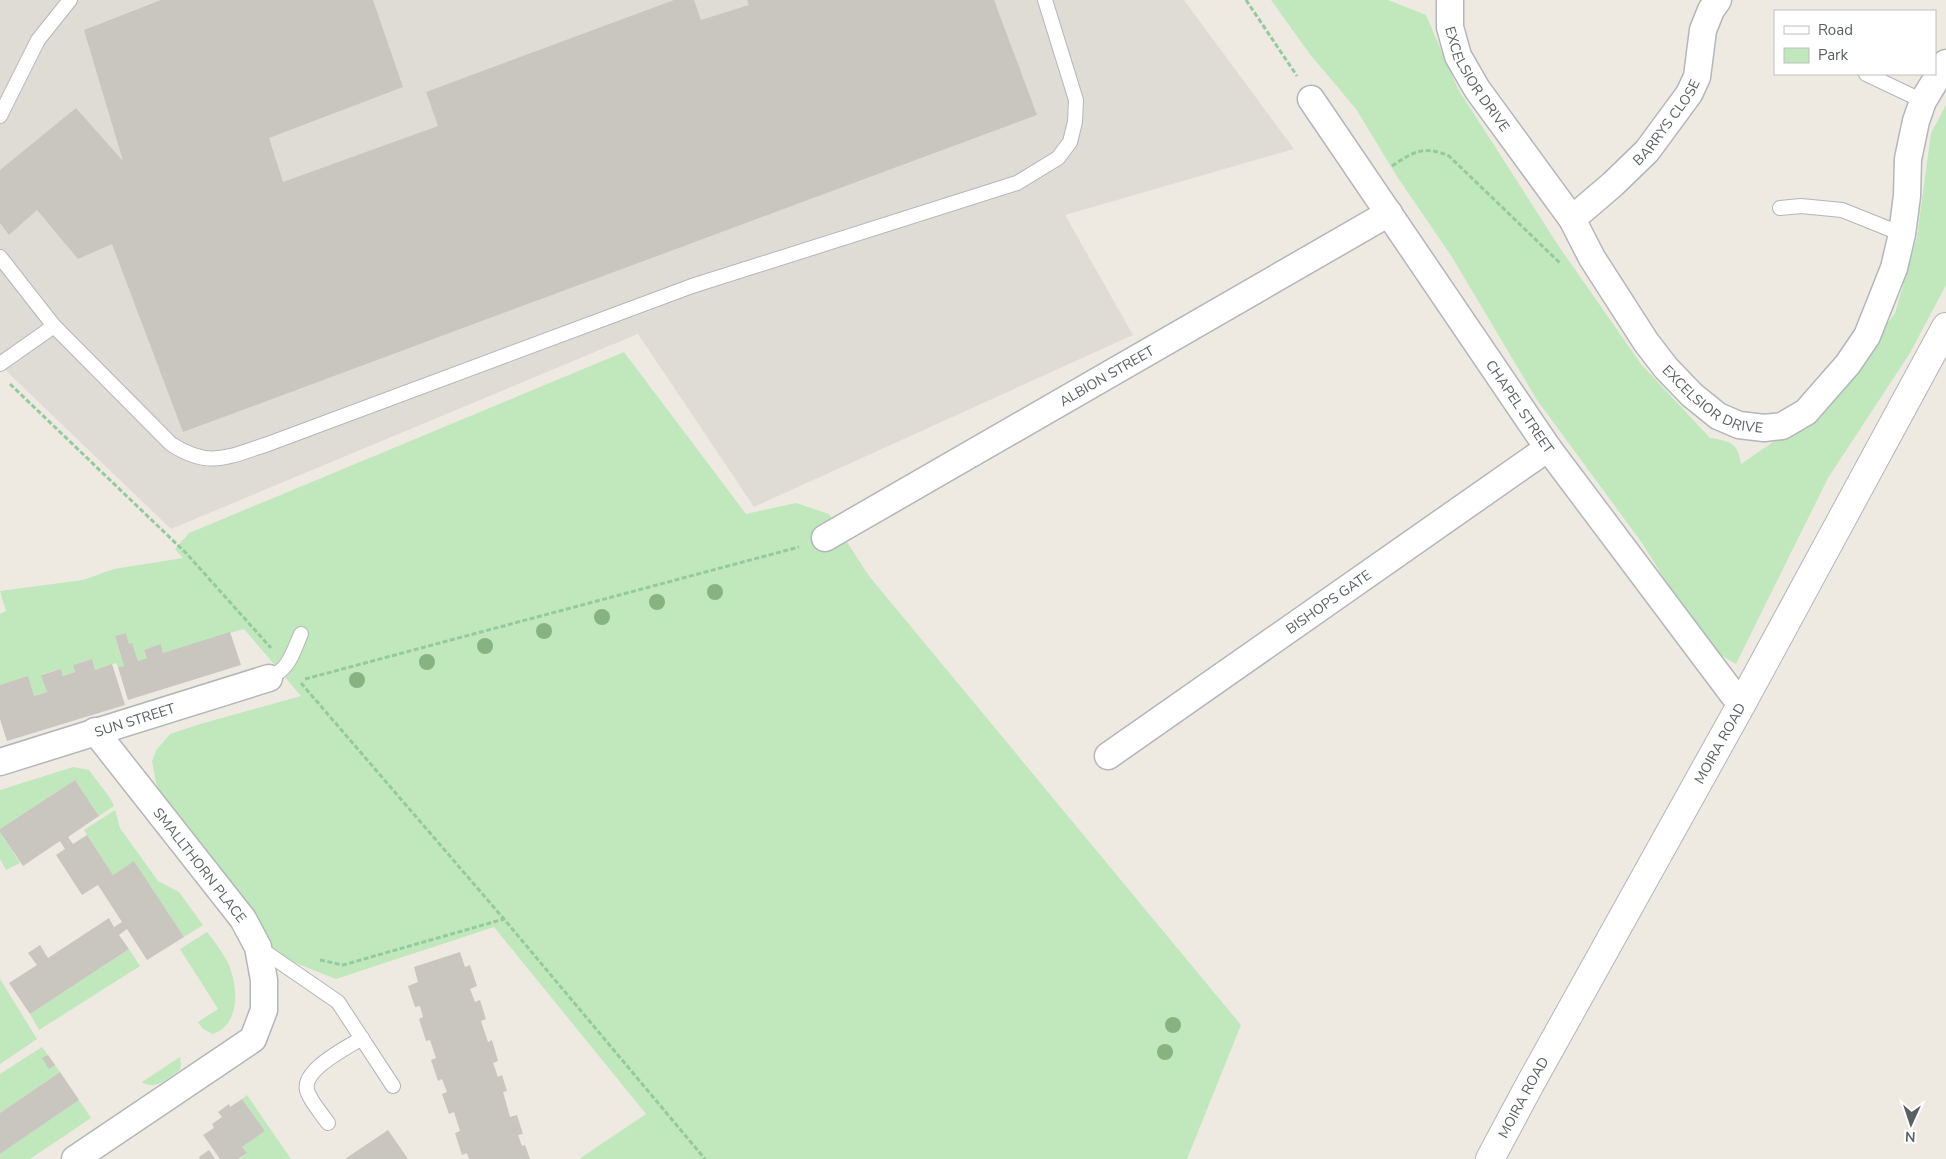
<svg xmlns="http://www.w3.org/2000/svg" width="1946" height="1159" viewBox="0 0 1946 1159" font-family="'Nunito Sans',sans-serif">
	<rect width="100%" height="100%" fill="#eeeae2"/>
	<polygon fill="#dfdcd6" points="0,0 1184,0 1294,149 1065,215 1133,335 754,507 638,334 171,529 0,365"/>
	<g fill="#c0e8bc">
		<path d="M1271 0H1388L1426 15 1458 89 1560 248 1641 364 1710 438C1731 441 1738 443 1741 464L1776 440 1803 429 1835 396 1895 313 1917 237 1931 133 1946 105V285L1910 353 1828 478 1736 664 1706 646 1642 543 1537 400 1452 257 1398 178 1356 109 1309 53Z"/>
		<polygon points="624,352 746,514 796,503 829,514 869,576 1241,1025 1187,1159 579,1159 646,1114 494,927 336,979 278,956 157,788 152,761 157,749 170,734 200,724 301,696 244,629 163,653 161,644 144,650 147,658 138,661 132,644 129,644 126,633 115,636 124,666 118,667 116,663 95,670 92,659 73,665 75,672 63,676 61,669 42,674 47,692 34,696 28,677 0,685 0,614 6,611 0,591 83,580 114,569 183,558 175,549 189,533"/>
		<polygon points="73,767 89,770 110,798 114,806 99,816 75,780 0,829 0,790"/>
		<polygon points="115,810 120,828 158,881 179,892 203,925 184,937 134,861 113,875 84,830"/>
		<polygon points="0,832 20,863 6,870 0,859"/>
		<path d="M207 932C214 941 222 951 227 961 238 983 242 1024 213 1034L203 1029 198 1022 218 1009 180 949Z"/>
		<polygon points="129,949 140,966 39,1030 30,1014"/>
		<polygon points="0,979 37,1039 0,1064"/>
		<polygon points="42,1047 60,1072 0,1113 0,1074"/>
		<path d="M180 1057 181 1064 180 1070C167 1078 156 1091 142 1082Z"/>
		<polygon points="247,1095 291,1159 239,1159 247,1153 242,1147 265,1131 242,1099"/>
		<polygon points="79,1100 91,1118 30,1159 0,1159 0,1154"/>
	</g>
	<g fill="#c9c5bf">
		<polygon points="161,0 373,0 403,87 269,138 283,182 438,126 426,92 674,0 694,0 701,20 749,5 747,0 994,0 1037,115 183,432 112,244 78,259 37,210 9,235 0,223 0,170 76,108 123,161 84,30"/>
		<polygon points="230,632 241,665 128,700 118,667 124,666 115,636 126,633 129,644 132,643 138,661 147,658 144,650 152,647 161,644 163,653"/>
		<polygon points="92,659 95,670 112,664 125,705 7,741 0,719 0,685 28,676 34,696 41,694 47,692 41,675 61,669 63,676 75,672 73,665"/>
		<polygon points="75,780 99,816 68,837 73,844 87,835 113,875 134,861 184,937 147,960 127,929 119,935 129,949 30,1014 9,983 37,965 28,953 40,945 48,958 109,918 114,927 122,922 98,885 82,895 56,855 65,849 60,841 23,866 0,832 0,829"/>
		<polygon points="460,952 465,967 470,965 477,986 470,989 475,1002 480,1000 486,1019 481,1021 488,1042 492,1040 498,1061 493,1063 498,1077 502,1075 507,1091 503,1092 510,1117 517,1115 523,1134 518,1135 522,1146 525,1145 530,1159 469,1159 467,1153 462,1155 455,1133 460,1131 454,1112 449,1114 442,1094 447,1092 442,1079 438,1081 431,1060 436,1058 430,1040 426,1041 419,1019 423,1017 420,1006 415,1007 408,986 418,982 414,967"/>
		<polygon points="48,1055 55,1065 49,1069 42,1058"/>
		<polygon points="60,1072 79,1100 0,1154 0,1113"/>
		<polygon points="242,1099 265,1131 242,1147 247,1153 238,1159 220,1159 203,1135 214,1128 212,1124 222,1117 218,1112 229,1104 230,1107"/>
		<polygon points="388,1130 408,1159 345,1159"/>
		<polygon points="209,1150 215,1159 200,1159 199,1157"/>
	</g>
	<g fill="none" stroke-linecap="round" stroke-linejoin="round">
		<g stroke="#b3b6ba" stroke-width="16">
			<g id="service">
				<polyline points="1866,74 1923,101"/>
				<polyline points="0,116 38,40 70,0"/>
				<polyline points="1780,208 1801,206 1842,210 1902,234"/>
				<path d="M0 257 54 326 171 444C210 469 227 457 268 444L692 286 1017 183 1058 158 1070 142 1075 122 1076 100 1045 0"/>
				<polyline points="0,364 54,326"/>
				<path d="M269 678C290 668 292 654 301 634"/>
				<polyline points="258,947 338,1002 393,1086"/>
				<path d="M328 1123C321 1113 312 1103 308 1093 298 1071 347 1048 362 1038"/>
			</g>
		</g>
		<g stroke="#b3b6ba" stroke-width="29">
			<g id="minor">
				<path id="s1" d="M1450 0V27L1458 56 1477 89 1572 219 1592 258 1646 342 1666 368 1692 395 1718 416 1739 425 1764 428 1782 426 1806 412 1848 364 1867 336 1894 268 1902 234 1907 196 1908 159 1916 121 1923 101 1946 63"/>
				<path id="s2" d="M1311 99 1548 448 1741 705"/>
				<path id="s3" d="M1572 219 1613 184 1647 151 1689 94 1697 77 1703 30 1711 10 1718 0"/>
				<path id="s4" d="M825 538 1389 213"/>
				<path id="s5" d="M1108 756 1548 448"/>
				<path id="s6" d="M0 762 269 678"/>
				<polyline points="75,1159 253,1039 264,1010 264,980 258,947 243,919 95,731"/>
			</g>
		</g>
		<g stroke="#b3b6ba" stroke-width="30">
			<g id="tertiary">
				<path id="s7" d="M1490 1159 1529 1086 1741 705 1946 327"/>
			</g>
		</g>
		<g stroke="#95c99f" stroke-width="3" stroke-dasharray="5 2.5" stroke-linecap="butt">
			<polyline points="1246,0 1297,76"/>
			<path d="M1392 166C1413 152 1424 145 1449 156L1561 264"/>
			<polyline points="10,384 186,553 271,648"/>
			<polyline points="305,679 799,547"/>
			<polyline points="301,683 504,919 705,1159"/>
			<polyline points="320,960 343,965 504,919"/>
		</g>
		<use href="#service" stroke="#fff" stroke-width="14"/>
		<use href="#minor" stroke="#fff" stroke-width="26"/>
		<use href="#tertiary" stroke="#fff" stroke-width="28"/>
	</g>
	<g fill="#87b380">
		<circle cx="715" cy="592" r="8"/>
		<circle cx="657" cy="602" r="8"/>
		<circle cx="602" cy="617" r="8"/>
		<circle cx="544" cy="631" r="8"/>
		<circle cx="485" cy="646" r="8"/>
		<circle cx="427" cy="662" r="8"/>
		<circle cx="357" cy="680" r="8"/>
		<circle cx="1173" cy="1025" r="8"/>
		<circle cx="1165" cy="1052" r="8"/>
	</g>
	<g text-anchor="middle" stroke-width="4" stroke-linejoin="round" paint-order="stroke">
		<g font-size="14" fill="#5a5f64" stroke="#fff">
			<text dy="5" stroke="none"><textPath href="#s1" startOffset="86">EXCELSIOR DRIVE</textPath></text>
			<text dy="5" stroke="none"><textPath href="#s3" startOffset="136">BARRYS CLOSE</textPath></text>
			<text dy="5" stroke="none"><textPath href="#s4" startOffset="325">ALBION STREET</textPath></text>
			<text dy="5" stroke="none"><textPath href="#s1" startOffset="491">EXCELSIOR DRIVE</textPath></text>
			<text dy="5" stroke="none"><textPath href="#s2" startOffset="372">CHAPEL STREET</textPath></text>
			<text dy="5" stroke="none"><textPath href="#s5" startOffset="269">BISHOPS GATE</textPath></text>
			<text dy="5" stroke="none"><textPath href="#s6" startOffset="141">SUN STREET</textPath></text>
			<text dy="5" stroke="none"><textPath href="#s7" startOffset="475">MOIRA ROAD</textPath></text>
			<text transform="translate(200 865) rotate(52)" y="5">SMALLTHORN PLACE</text>
			<text dy="5" stroke="none"><textPath href="#s7" startOffset="70">MOIRA ROAD</textPath></text>
		</g>
	</g>
	<rect x="1774" y="10" width="162" height="65" fill="#ffffff" stroke="#bdbfc1"/>
	<rect x="1784" y="26" width="25" height="8" fill="#ffffff" stroke="#bdbfc1"/>
	<text x="1818" y="35" font-size="15" fill="#5a5f64">Road</text>
	<rect x="1784" y="48" width="25" height="15" fill="#c0e8bc" stroke="#bdbfc1"/>
	<text x="1818" y="60" font-size="15" fill="#5a5f64">Park</text>
	<g transform="translate(1911 1124) rotate(183)" stroke="#ffffff" stroke-width="4" paint-order="stroke">
	<path d="M0-4L9 19L0 12L-9 19Z" fill="#5a5f64"/>
	<text y="-8" font-size="14" font-weight="bold" text-anchor="middle" fill="#5a5f64">N</text>
	</g>
</svg>
